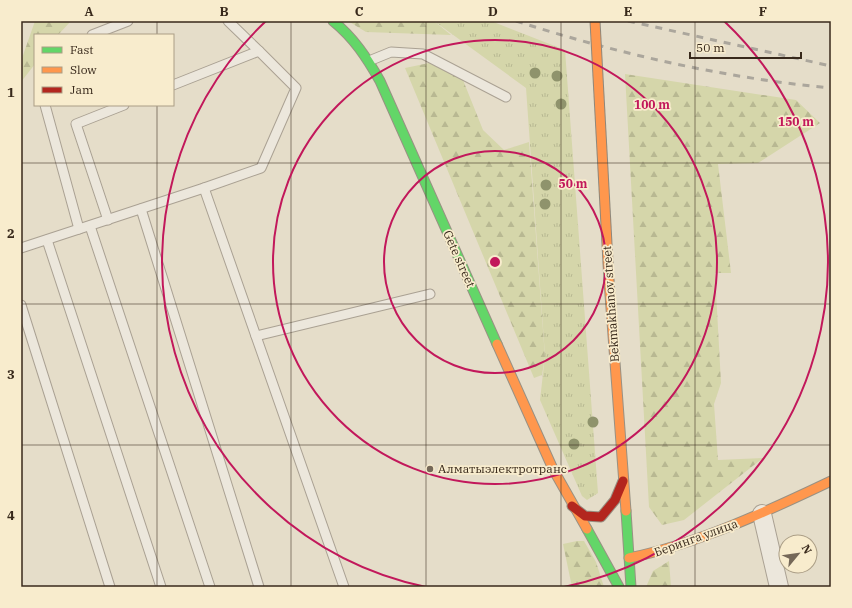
<svg xmlns="http://www.w3.org/2000/svg" width="852" height="608" viewBox="0 0 852 608" font-family="'IBM Plex Serif',serif">
	<defs>
		<pattern id="grass-tufts" width="24" height="20" patternUnits="userSpaceOnUse"><rect width="24" height="20" fill="#d5d6aa"/><path d="M3 7l-1-3M5 7V3M7 7l1-3M15 17l-1-3M17 17v-4M19 17l1-3" fill="none" stroke="#b8b892"/></pattern>
		<pattern id="forest-firs" width="22" height="20" patternUnits="userSpaceOnUse"><rect width="22" height="20" fill="#d5d6aa"/><path d="M5 1l3.5 6h-7zM16 11l3.5 6h-7z" fill="#b8b892"/></pattern>
	</defs>
	<rect width="100%" height="100%" fill="#e5ddc9"/>
	<polygon fill="url(#grass-tufts)" points="434,21 491,21 565,50 598,493 587,500 582,496 540,400 545,356 526,88"/>
	<g fill="url(#forest-firs)">
		<polygon points="35,21 71,21 58,35 35,35 35,64 21,82 21,61"/>
		<polygon points="348,21 434,21 451,35 366,32"/>
		<polygon points="429,63 463,80 483,130 504,150 529,142 545,357 542,375 534,378 405,68"/>
		<polygon points="625,74 796,100 820,123 758,163 718,164 731,273 715,273 721,383 714,404 718,460 763,458 684,520 662,525 649,507"/>
		<polygon points="577,541 584,541 596,562 604,587 572,587 563,544"/>
		<polygon points="669,561 671,587 646,587 653,571"/>
	</g>
	<g fill="none" stroke-linecap="round" stroke-linejoin="round">
		<g stroke="#aaa193" stroke-width="11">
			<g id="lane">
				<polyline points="228,21 259,51"/>
				<polyline points="92,35 128,21"/>
				<polyline points="369,61 391,52 423,54 506,97"/>
				<polyline points="173,85 259,51 296,88 261,168 204,188"/>
				<polyline points="45,105 79,229"/>
				<polyline points="141,209 259,587"/>
				<polyline points="108,220 76,124 124,105"/>
				<polyline points="90,226 210,587"/>
				<polyline points="47,240 161,587"/>
				<polyline points="21,248 204,188 344,587"/>
				<polyline points="21,305 110,587"/>
				<polyline points="256,336 430,294"/>
			</g>
		</g>
		<g stroke="#aaa193" stroke-width="20">
			<polyline id="street" points="762,514 779,587"/>
		</g>
		<g stroke="#999183" stroke-width="11">
			<g id="fast">
				<path d="M333 21C354 38 367 58 380 81L497 344"/>
				<polyline points="626,511 631,587"/>
				<polyline points="587,529 619,587"/>
			</g>
		</g>
		<g stroke="#999183" stroke-width="11">
			<g id="slow">
				<polyline points="609,281 626,511"/>
				<polyline points="497,344 553,469 587,529"/>
				<path d="M629 558C697 544 768 511 831 481"/>
			</g>
		</g>
		<g stroke="#999183" stroke-width="11">
			<polyline id="jam" points="572,506 585,516 601,517 615,500 623,481"/>
		</g>
		<use href="#lane" stroke="#ece7dc" stroke-width="9"/>
		<use href="#street" stroke="#ece7dc" stroke-width="18"/>
		<use href="#fast" stroke="#63d668" stroke-width="9"/>
		<use href="#slow" stroke="#ff974d" stroke-width="9"/>
		<use href="#jam" stroke="#b3261e" stroke-width="9"/>
		<g stroke="#aba69c" stroke-width="3" stroke-dasharray="7 7" stroke-linecap="butt">
			<path d="M516 21C619 54 724 78 831 88"/>
			<polyline points="628,21 831,66"/>
		</g>
		<g stroke="#8f877a" stroke-width="11" stroke-linecap="butt">
			<polyline id="slow-bridge" points="595,21 609,281"/>
		</g>
		<use href="#slow-bridge" stroke="#ff974d" stroke-width="9"/>
	</g>
	<g fill="#8f936c">
		<circle cx="535" cy="73" r="5.5"/>
		<circle cx="557" cy="76" r="5.5"/>
		<circle cx="561" cy="104" r="5.5"/>
		<circle cx="546" cy="185" r="5.5"/>
		<circle cx="545" cy="204" r="5.5"/>
		<circle cx="593" cy="422" r="5.5"/>
		<circle cx="574" cy="444" r="5.5"/>
	</g>
	<path fill="none" stroke="#38291b" stroke-width="1" stroke-opacity="0.55" d="M157 21V35M291 21V587M426 21V587M561 21V587M695 21V587M157 105V587M21 163H831M21 304H831M21 445H831"/>
	<g fill="none" stroke="#c2185b" stroke-width="2">
		<circle cx="495" cy="262" r="111"/>
		<circle cx="495" cy="262" r="222"/>
		<path d="M426 587A332 332 0 0 1 266 21M724 21A332 332 0 0 1 564 587"/>
	</g>
	<circle fill="#756858" stroke="#f8eccd" stroke-width="1.5" cx="430" cy="469" r="4"/>
	<g text-anchor="middle" stroke-width="3.5" stroke-linejoin="round" paint-order="stroke">
		<g font-size="12" fill="#38291b" stroke="#f8eccd">
			<text transform="translate(459 259) rotate(66)" y="4">Gete street</text>
			<text transform="translate(611 304) rotate(-94)" y="4">Bekmakhanov street</text>
			<text transform="translate(696 538) rotate(-20)" y="4">Беринга улица</text>
		</g>
		<g font-size="12" fill="#38291b" stroke="#f8eccd" text-anchor="start">
			<text x="438" y="473">Алматыэлектротранс</text>
		</g>
	</g>
	<circle cx="495" cy="262" r="6" fill="#c2185b" stroke="#f8eccd" stroke-width="2"/>
	<g font-size="12" text-anchor="middle" font-weight="bold" fill="#c2185b" stroke="#f8eccd" stroke-width="3.5" stroke-linejoin="round" paint-order="stroke">
		<text x="652" y="109">100 m</text>
		<text x="796" y="126">150 m</text>
		<text x="573" y="188">50 m</text>
	</g>
	<rect width="852" height="608" fill="none" stroke="#f8eccd" stroke-width="44"/>
	<rect x="34" y="34" width="140" height="72" fill="#f8eccd" stroke="#ab9e86"/>
	<rect x="42" y="47" width="20" height="6" fill="#63d668" stroke="#ab9e86"/>
	<text x="70" y="54" font-size="12" fill="#38291b">Fast</text>
	<rect x="42" y="67" width="20" height="6" fill="#ff974d" stroke="#ab9e86"/>
	<text x="70" y="74" font-size="12" fill="#38291b">Slow</text>
	<rect x="42" y="87" width="20" height="6" fill="#b3261e" stroke="#ab9e86"/>
	<text x="70" y="94" font-size="12" fill="#38291b">Jam</text>
	<g transform="translate(798 554) rotate(61)"><circle r="19" fill="#f8eccd" stroke="#ab9e86"/>
	<path d="M0-3L7 15L0 10L-7 15Z" fill="#756858"/>
	<text y="-6" font-size="11" font-weight="bold" text-anchor="middle" fill="#38291b">N</text>
	</g>
	<path d="M690 52v6h111v-6" fill="none" stroke="#38291b" stroke-width="2"/>
	<text x="696" y="52" font-size="12" fill="#38291b" stroke="#f8eccd" stroke-width="3" paint-order="stroke">50 m</text>
	<rect x="22" y="22" width="808" height="564" fill="none" stroke="#38291b" stroke-width="1.5"/>
	<g font-size="13" text-anchor="middle" font-weight="bold" fill="#38291b">
		<text x="89" y="16">A</text>
		<text x="224" y="16">B</text>
		<text x="359" y="16">C</text>
		<text x="493" y="16">D</text>
		<text x="628" y="16">E</text>
		<text x="763" y="16">F</text>
		<text x="11" y="97">1</text>
		<text x="11" y="238">2</text>
		<text x="11" y="379">3</text>
		<text x="11" y="520">4</text>
	</g>
</svg>
